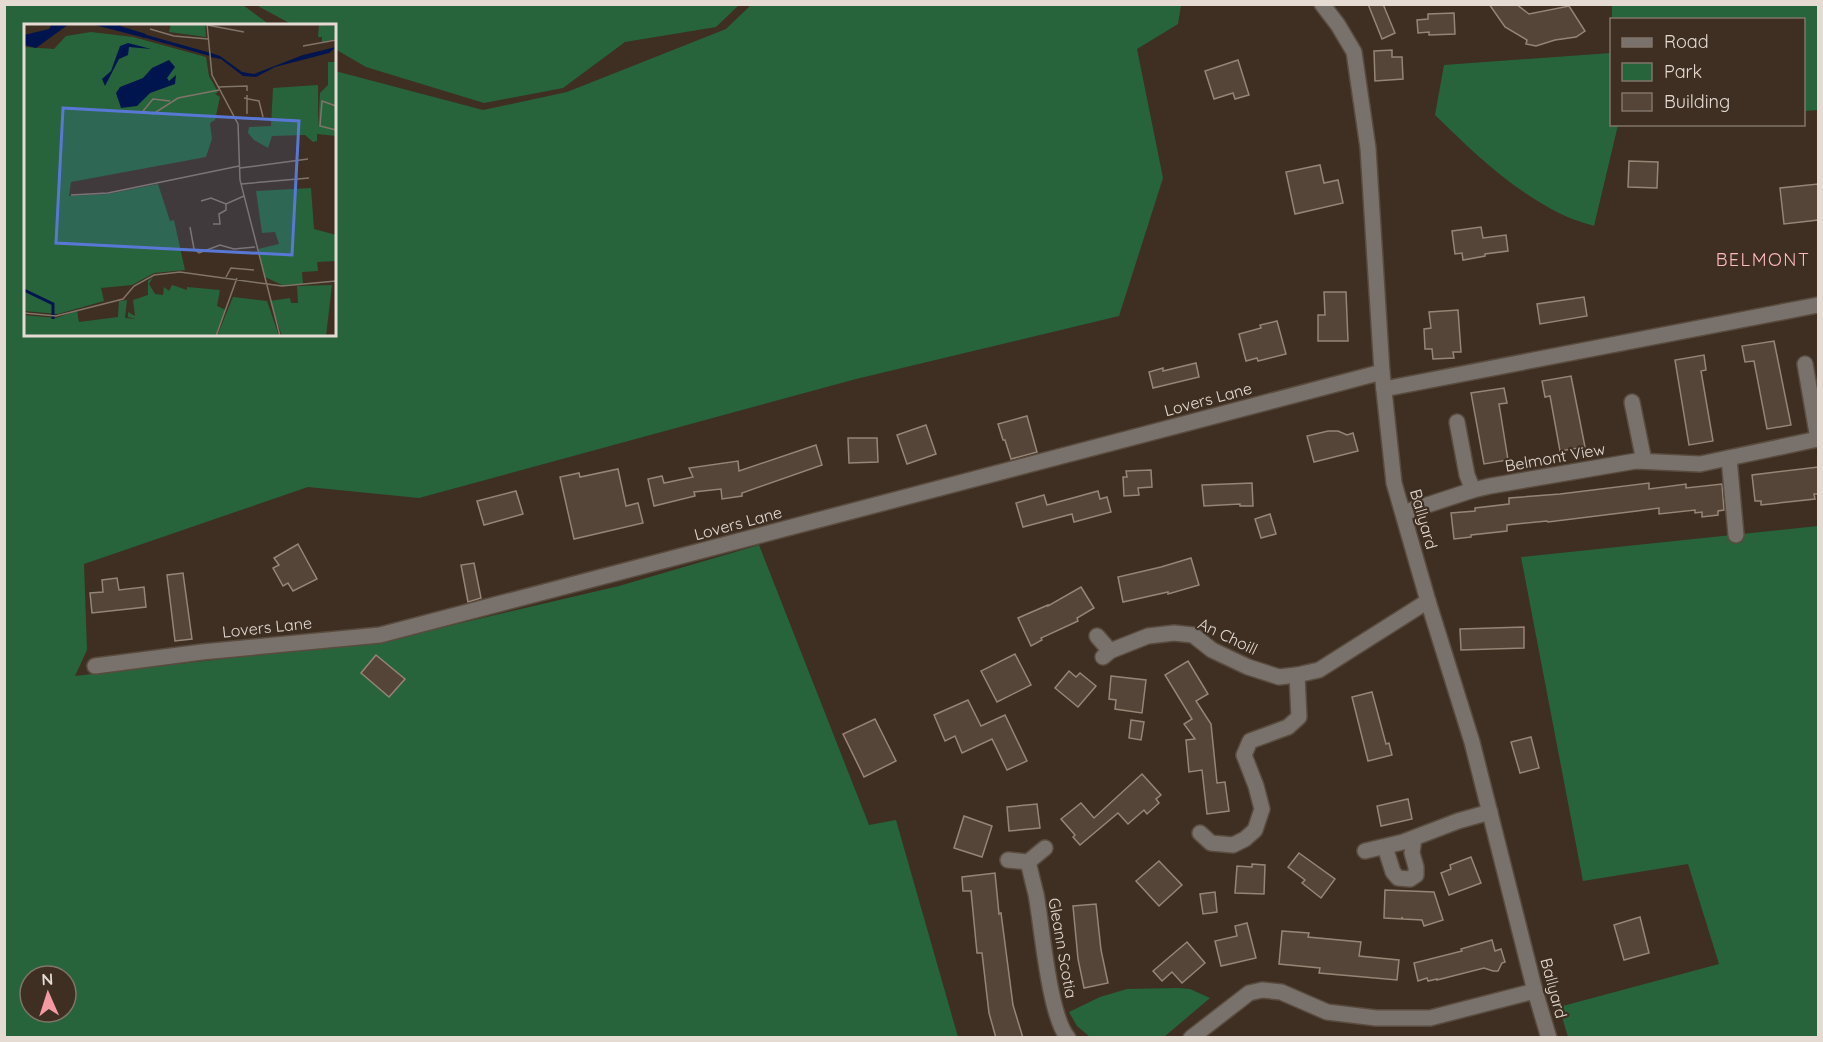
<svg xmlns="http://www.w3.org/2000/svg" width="1823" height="1042" viewBox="0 0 1823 1042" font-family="Quicksand,sans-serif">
	<rect width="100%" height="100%" fill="#3e2f22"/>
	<g fill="#27643c" fill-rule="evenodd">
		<path d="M5 5H243L270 25 26 26V334H334L335 71 483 110 567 92 726 29 751 5H1181L1178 24 1137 49 1163 178 1119 316 856 379 419 498 308 487 84 564 87 650 75 676 376 641 440 628 619 586 759 545 869 825 896 820 958 1037 5 1038ZM30 976H66V1012H30Z"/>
		<polygon points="256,5 739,5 716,27 625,42 563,88 484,103 366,67 335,49 334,26 293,25"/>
		<polygon points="1612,5 1818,5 1818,110 1804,111 1804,20 1612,19"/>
		<path d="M1611 53 1612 124 1618 125 1594 226C1582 222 1570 219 1559 213 1510 188 1474 153 1435 115L1444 65Z"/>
		<polygon points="1818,526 1818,1037 1568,1037 1559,1007 1719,964 1688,864 1583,881 1521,557"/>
		<polygon points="1178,988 1190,989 1210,998 1164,1037 1090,1037 1077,1026 1069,1012 1100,997 1127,989"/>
	</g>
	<g fill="#554538" stroke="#968576" stroke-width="1.5">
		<polygon points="1368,4 1383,4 1395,33 1382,39"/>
		<polygon points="1489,4 1516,4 1529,14 1569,6 1585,31 1576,37 1555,40 1536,46 1526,44 1527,40 1505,27"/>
		<polygon points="1454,13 1455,34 1429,35 1429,32 1418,33 1417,20 1428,19 1428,14"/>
		<polygon points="1392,50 1392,57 1402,57 1403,79 1375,81 1374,51"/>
		<polygon points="1238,60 1249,95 1235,99 1233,93 1214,99 1205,71"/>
		<polygon points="1629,161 1658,162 1657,188 1628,187"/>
		<polygon points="1320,165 1324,183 1338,180 1343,203 1295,214 1286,172"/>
		<polygon points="1818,184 1818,220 1784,224 1780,188"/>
		<polygon points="1481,227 1483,238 1506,235 1508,251 1485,254 1485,256 1463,260 1462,253 1455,254 1452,231"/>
		<polygon points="1324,292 1346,292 1348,341 1318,341 1318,315 1325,315"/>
		<polygon points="1584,297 1587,316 1540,324 1537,304"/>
		<polygon points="1458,310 1461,352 1453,352 1454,358 1433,359 1432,349 1425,349 1424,329 1431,328 1429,312"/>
		<polygon points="1277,321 1286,354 1258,361 1257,358 1246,361 1239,334 1261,328 1260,325"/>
		<polygon points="1774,341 1791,425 1767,429 1754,361 1745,362 1742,346"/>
		<polygon points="1704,355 1706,370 1701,371 1713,441 1689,445 1675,360"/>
		<polygon points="1196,363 1199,377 1153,388 1149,372 1163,368 1163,371"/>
		<polygon points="1571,376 1585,447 1560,451 1550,396 1545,397 1542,381"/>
		<polygon points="1504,388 1507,403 1499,404 1508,460 1484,464 1471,393"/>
		<polygon points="1027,416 1037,452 1011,459 1005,440 1003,440 998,424"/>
		<polygon points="926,425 936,454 907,464 897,435"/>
		<polygon points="1328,431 1338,431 1347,435 1353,433 1358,451 1314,462 1307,436"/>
		<polygon points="848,438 877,438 878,462 849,463"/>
		<polygon points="816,445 822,465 742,493 742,496 722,499 721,489 694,492 695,496 654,506 648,479 662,476 664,483 693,477 689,468 738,461 739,471"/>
		<polygon points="1818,467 1818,494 1814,494 1815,499 1761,505 1761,501 1755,501 1752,475"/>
		<polygon points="618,469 626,506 638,503 643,523 574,539 560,477 579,473 580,477"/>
		<polygon points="1151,470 1152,487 1138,488 1139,495 1124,496 1123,477 1127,477 1126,471"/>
		<polygon points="1252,483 1253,506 1240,506 1240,504 1204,506 1202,485"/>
		<polygon points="1649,483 1649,489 1686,484 1686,488 1722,484 1724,510 1718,511 1718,515 1702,517 1702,512 1695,513 1695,510 1659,514 1659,508 1637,511 1548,522 1547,521 1507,525 1507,531 1471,535 1471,537 1454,539 1451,513 1475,511 1475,508 1509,504 1509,498 1560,494"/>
		<polygon points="516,491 523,514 484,525 477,501"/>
		<polygon points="1098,491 1100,499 1107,497 1111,512 1074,522 1072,514 1023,527 1016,503 1044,495 1047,505"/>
		<polygon points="1270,514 1276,534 1261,538 1255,519"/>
		<polygon points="298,544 317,579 293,591 288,583 283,586 273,568 279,565 274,558"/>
		<polygon points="1191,558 1199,585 1168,594 1168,592 1123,602 1118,577 1161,567"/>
		<polygon points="474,563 481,598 468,602 461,565"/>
		<polygon points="183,573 192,639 175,641 167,575"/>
		<polygon points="117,578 119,590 144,587 146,607 92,613 90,593 103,592 102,580"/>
		<polygon points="1081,587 1094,608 1077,618 1078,621 1041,638 1042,640 1031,646 1018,618 1048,605 1048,606"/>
		<polygon points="1524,627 1524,648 1461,650 1460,629"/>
		<polygon points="1015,654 1031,685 997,702 981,671"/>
		<polygon points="376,655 405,679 389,697 361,673"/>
		<polygon points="1188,661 1208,694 1196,701 1211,724 1217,783 1225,782 1229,811 1207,814 1202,770 1189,772 1186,740 1195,739 1184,724 1192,719 1165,675"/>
		<polygon points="1069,671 1076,677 1080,673 1096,686 1078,707 1055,688"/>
		<polygon points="1111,676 1146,680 1142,713 1115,709 1116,700 1109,699"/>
		<polygon points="1372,692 1386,744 1389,743 1392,755 1368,761 1352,697"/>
		<polygon points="968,700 981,726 1005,715 1027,761 1007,770 992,739 962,753 955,736 945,741 934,715"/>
		<polygon points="875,719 896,761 864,777 843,734"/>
		<polygon points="1131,720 1144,722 1141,740 1129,738"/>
		<polygon points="1531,737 1539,768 1520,773 1511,742"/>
		<polygon points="1142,774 1161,795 1156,799 1159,803 1147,814 1144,810 1128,824 1118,813 1080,845 1073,837 1075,835 1061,819 1081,803 1094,818"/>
		<polygon points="1408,799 1412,819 1381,826 1377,806"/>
		<polygon points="1037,804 1040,828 1009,831 1007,807"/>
		<polygon points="964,816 992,826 982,857 954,848"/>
		<polygon points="1299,853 1335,879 1321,898 1302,883 1305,880 1288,867"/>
		<polygon points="1471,857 1481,883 1449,895 1441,873 1451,869 1450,865"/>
		<polygon points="1159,861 1182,885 1159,906 1136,881"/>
		<polygon points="1252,864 1265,865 1264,894 1235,893 1237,866 1252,867"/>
		<polygon points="995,873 999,914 1001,913 1013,1005 1023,1038 996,1038 989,1013 982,953 977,953 971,891 963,891 962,877"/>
		<polygon points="1385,890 1434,892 1443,920 1424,926 1422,920 1403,919 1402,917 1402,919 1384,918"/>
		<polygon points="1215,892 1217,912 1203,914 1200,894"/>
		<polygon points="1096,904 1101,950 1108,983 1084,988 1078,959 1073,906"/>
		<polygon points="1640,917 1649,953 1624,960 1614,925"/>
		<polygon points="1247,923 1256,958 1221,966 1215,941 1237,936 1235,926"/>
		<polygon points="1282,931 1309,933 1308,937 1361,942 1359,956 1399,960 1397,980 1319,973 1320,968 1279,964"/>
		<polygon points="1492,940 1495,951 1501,949 1505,962 1502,963 1498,971 1493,971 1484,968 1437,980 1437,979 1428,981 1427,978 1418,981 1414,963 1462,951 1461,949"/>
		<polygon points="1187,942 1205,963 1182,983 1172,972 1162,981 1153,971"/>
	</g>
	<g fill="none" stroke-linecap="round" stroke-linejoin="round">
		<g stroke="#594b3e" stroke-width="18">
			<g id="minor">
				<polyline points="1322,4 1338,25 1354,52 1368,148 1382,372 1394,483 1428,601 1472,742 1535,991 1549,1038"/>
				<polyline points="1805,364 1818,439"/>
				<polyline points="1384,389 1818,305"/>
				<polyline points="1632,402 1644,461"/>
				<polyline points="1457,422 1467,475 1473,490"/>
				<polyline points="1729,458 1736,535"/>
				<polyline points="1403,513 1473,490 1490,486 1636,461 1700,464 1818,439"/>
				<polyline points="1097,636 1110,651"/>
				<polyline points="1103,657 1110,651 1148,636 1174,633 1193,635 1212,650 1248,667 1279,677 1297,675 1319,670 1428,601"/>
				<polyline points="95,666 202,652 380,635 1382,372"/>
				<polyline points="1200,833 1211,843 1233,845 1245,839 1255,830 1262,809 1256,786 1244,755 1250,741 1288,727 1299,717 1297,675"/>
				<polyline points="1385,847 1393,872 1398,878 1410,879 1416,875 1416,867 1412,853 1414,838"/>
				<polyline points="1365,851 1403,842 1458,821 1490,812"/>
				<polyline points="1008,860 1028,862 1045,848"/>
				<path d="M1028 862C1031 873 1033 883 1036 894 1042 926 1049 1016 1068 1038"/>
				<polyline points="1191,1038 1244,997 1249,993 1262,990 1281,992 1327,1012 1376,1018 1430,1018 1535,991"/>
			</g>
		</g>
		<use href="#minor" stroke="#79716b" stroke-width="15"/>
	</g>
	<g text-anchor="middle" stroke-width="4.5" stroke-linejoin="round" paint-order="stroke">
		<g font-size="16" fill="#e5dbd3" stroke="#3e2f22">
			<text transform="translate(1208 399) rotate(-15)" y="6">Lovers Lane</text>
			<text transform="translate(1555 457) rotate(-10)" y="6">Belmont View</text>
			<text transform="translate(1424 519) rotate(74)" y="6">Ballyard</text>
			<text transform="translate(738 523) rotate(-15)" y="6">Lovers Lane</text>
			<text transform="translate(267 627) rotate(-6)" y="6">Lovers Lane</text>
			<text transform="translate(1228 636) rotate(26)" y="6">An Choill</text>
			<text transform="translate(1063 948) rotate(80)" y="6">Gleann Scotia</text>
			<text transform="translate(1554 988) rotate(75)" y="6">Ballyard</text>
		</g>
		<g font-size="18" letter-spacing="1.5" fill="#feb9bf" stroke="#3e2f22">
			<text x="1763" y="266">BELMONT</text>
		</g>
	</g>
	<g transform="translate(24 24)">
		<rect width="312" height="312" fill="#3e2f22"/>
		<path d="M147 0H181L182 13 145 8ZM295 1 312 2V15L298 18V13H294ZM67 8 109 13 182 33 185 52 194 68 191 70 196 73 191 96 186 99 188 115 182 133 47 158 45 172 84 170 134 160 146 197 150 196 161 246 130 249 108 261 77 264 80 277 34 290 0 287V23L30 25 42 12ZM304 38H312V112L293 110V117L289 118 281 111 248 112 244 124 230 116 224 109 225 103 247 102 249 64 294 61V104L296 69 304 61ZM287 164 290 205 312 211V237L293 238 294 247 278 248 279 260 258 261 241 253 234 225 255 220 251 208 238 209 232 167ZM129 253 125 260 131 270 139 271 140 263 145 267 148 261 163 266V263L196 266 193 282 202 286 191 312H0V291L32 294 53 287 55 298 94 293 95 277 103 276 101 294 112 295 104 293V288L111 292 109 276 124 271V257ZM308 261 302 312H258L246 277 266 274 267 279H274L273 262ZM209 273 243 277 255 312H193Z" fill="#27643c"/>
		<path d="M28 0H45L12 24 0 21V11L25 5ZM67 0H100L96 2 122 10 121 14ZM104 19 127 25 105 23 104 31 95 35 81 62 78 55 87 47 96 22ZM312 23 305 29 251 43 232 53 219 52 197 35 186 33 187 29 196 32 218 48 230 50 279 31ZM145 36 151 43 143 54 145 57 152 51 151 60 126 69 113 82 97 84 92 69 96 63 119 54 128 44Z" fill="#00154e"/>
		<path fill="none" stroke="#00154e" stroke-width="3" d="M117 11 188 31M0 266 29 280V295"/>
		<path fill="none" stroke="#817469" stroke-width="1.5" d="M183 0 188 51 214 100 216 156 256 312M183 1 220 8M126 5 150 12 184 15M279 22 312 16M194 63 223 62V67M220 74 235 77 239 93M146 77 129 75 119 87 129 90 154 74 195 66M312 82 298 77 296 102 312 106M223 90V71M216 144 284 135M217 160 285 154M47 171 84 169 215 142M177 177 187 174 202 180 220 172M189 200H196L195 190 202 186V180M166 203 170 225 175 229 196 221 210 225 231 223M202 253 207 244 230 246M0 289 32 292 99 275 110 262 130 251 156 248 258 262 312 257M192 312 213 254"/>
		<path fill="#5978d6" fill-opacity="0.15" stroke="#5978d6" stroke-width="3" d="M39 84 275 97 268 231 32 219Z"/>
		<rect width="312" height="312" fill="none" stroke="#e5dbd3" stroke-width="3"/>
	</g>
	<rect width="1823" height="1042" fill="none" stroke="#e5dbd3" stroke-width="12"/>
	<rect x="1610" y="18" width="195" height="108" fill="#3e2f22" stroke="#817469" stroke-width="1.5"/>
	<rect x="1622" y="38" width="30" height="9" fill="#79716b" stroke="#817469" stroke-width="1.5"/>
	<text x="1664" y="48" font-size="18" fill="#e5dbd3">Road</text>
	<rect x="1622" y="63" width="30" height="18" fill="#27643c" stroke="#817469" stroke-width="1.5"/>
	<text x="1664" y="78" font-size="18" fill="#e5dbd3">Park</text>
	<rect x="1622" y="93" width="30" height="18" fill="#554538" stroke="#817469" stroke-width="1.5"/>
	<text x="1664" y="108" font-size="18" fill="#e5dbd3">Building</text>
	<g transform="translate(48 994) rotate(357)"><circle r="28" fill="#3e2f22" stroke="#817469" stroke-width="1.5"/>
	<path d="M0-4.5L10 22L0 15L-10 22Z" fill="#f49aa3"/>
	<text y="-9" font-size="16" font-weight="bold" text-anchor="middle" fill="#e5dbd3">N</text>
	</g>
</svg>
